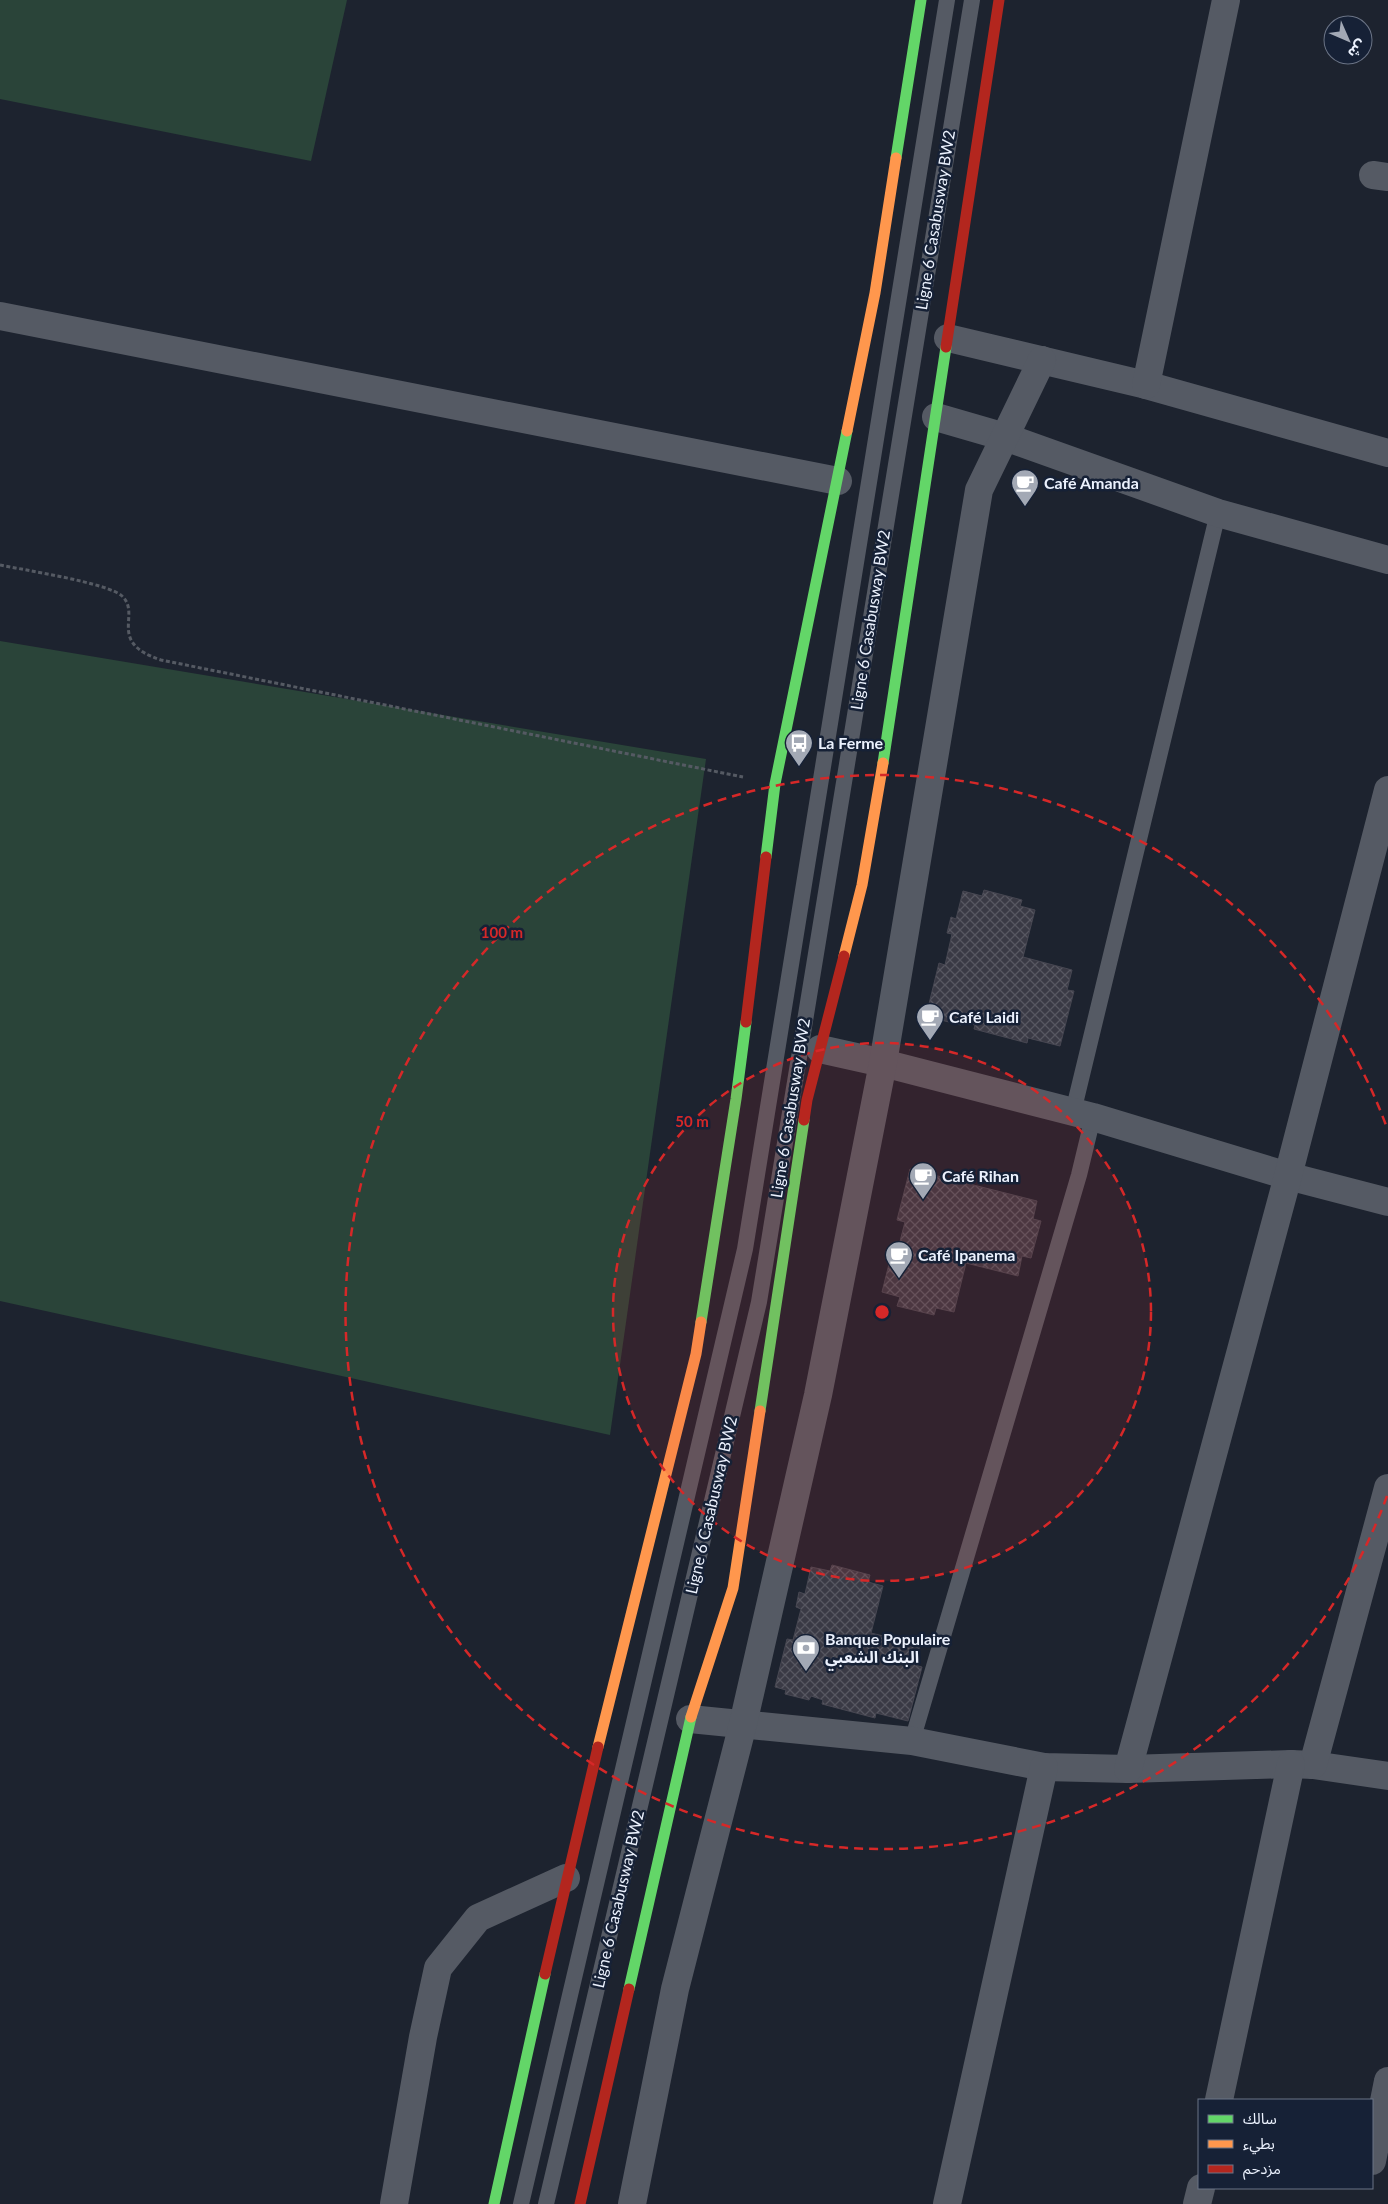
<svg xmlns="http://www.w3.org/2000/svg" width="1388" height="2204" viewBox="0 0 1388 2204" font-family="Lato,'Noto Sans Arabic',sans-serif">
	<defs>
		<pattern id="building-cross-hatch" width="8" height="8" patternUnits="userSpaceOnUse" patternTransform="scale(1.25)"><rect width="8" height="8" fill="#3a3a45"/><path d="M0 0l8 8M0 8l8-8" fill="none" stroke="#575761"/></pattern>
	</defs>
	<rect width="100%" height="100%" fill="#1d232f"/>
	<g fill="#2a4439">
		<polygon points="0,0 347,0 311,161 0,99"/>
		<polygon points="0,641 706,759 610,1435 0,1301"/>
	</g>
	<g fill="url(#building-cross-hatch)" stroke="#474752">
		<polygon points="984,890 1022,900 1020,906 1035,910 1023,957 1072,970 1067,990 1074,991 1060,1046 1028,1038 1027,1043 974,1029 975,1025 962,1022 961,1025 937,1019 938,1015 927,1012 939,963 945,965 952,934 947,933 951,917 956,919 963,891 982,896"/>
		<polygon points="910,1169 1037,1201 1033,1219 1041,1221 1031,1258 1022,1256 1018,1276 966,1263 954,1312 936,1308 934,1315 897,1306 900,1297 882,1292 892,1252 897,1253 905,1222 897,1220"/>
		<polygon points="832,1565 870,1575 868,1582 883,1586 871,1633 920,1645 915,1665 922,1667 908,1721 876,1713 875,1718 822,1704 823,1700 811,1696 809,1700 785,1694 786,1690 775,1687 787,1639 793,1640 801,1609 796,1607 799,1592 805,1594 811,1567 830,1571"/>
	</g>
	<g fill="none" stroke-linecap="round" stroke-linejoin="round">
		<path stroke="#555a63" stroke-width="3" stroke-dasharray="4 2.5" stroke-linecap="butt" d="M0 565C24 570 108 583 122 596 142 615 106 642 161 660L743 777"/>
		<g stroke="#555a64" stroke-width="16">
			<polyline points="1073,1112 1218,513"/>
			<polyline points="912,1741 1079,1175 1093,1117"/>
			<polyline points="521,2204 745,1249 947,0"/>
			<polyline points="546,2204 759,1302 972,0"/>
		</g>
		<g stroke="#555a64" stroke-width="28">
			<polyline points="1373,175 1388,177"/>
			<polyline points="0,316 838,481"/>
			<polyline points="948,338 1146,385 1388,453"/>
			<polyline points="1146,385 1226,0"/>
			<polyline points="936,417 1005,437 1218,513 1388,560"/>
			<polyline points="820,1049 883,1063 1093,1117 1288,1176 1388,1202"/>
			<polyline points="690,1719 912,1741 1044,1767 1128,1769 1291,1764 1313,1765 1388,1776"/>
			<polyline points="1313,1765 1388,1488"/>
			<polyline points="1128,1769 1288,1176 1388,790"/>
			<polyline points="1219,2100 1291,1764"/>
			<polyline points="1372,2161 1388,2081"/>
			<polyline points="394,2204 423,2037 438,1968 478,1918 566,1878"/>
			<polyline points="632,2204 675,1989 743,1724 818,1395 883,1063 979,490 1042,360"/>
			<polyline points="947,2204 1044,1767"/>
			<polyline points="1197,2204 1201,2188"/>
		</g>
		<g stroke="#63d668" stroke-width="11">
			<polyline points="896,158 921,0"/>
			<polyline points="883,763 946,347"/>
			<polyline points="766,857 775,784 847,431"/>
			<polyline points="701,1322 736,1099 746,1022"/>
			<polyline points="760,1411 804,1120"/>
			<polyline points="629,1989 691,1717"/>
			<polyline points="494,2204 545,1974"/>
		</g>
		<g stroke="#ff974d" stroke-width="11">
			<polyline points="847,431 875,293 896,158"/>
			<polyline points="844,956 862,885 883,763"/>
			<polyline points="691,1717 733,1588 760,1411"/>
			<polyline points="598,1747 696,1354 701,1322"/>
		</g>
		<g stroke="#b3261e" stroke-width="11">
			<polyline points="946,347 999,0"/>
			<polyline points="746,1022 766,857"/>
			<polyline points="804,1120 807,1100 844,956"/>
			<polyline points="545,1974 598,1747"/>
			<polyline points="580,2204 629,1989"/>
		</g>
	</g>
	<circle cx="882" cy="1312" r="269" fill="#d62828" fill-opacity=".12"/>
	<g fill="none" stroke="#d62828" stroke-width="2.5" stroke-dasharray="9 6">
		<circle cx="882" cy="1312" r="269"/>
		<path d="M1387 1496A537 537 0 1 1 1387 1128"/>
	</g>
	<defs>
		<g id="cafe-pin" transform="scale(1.4375)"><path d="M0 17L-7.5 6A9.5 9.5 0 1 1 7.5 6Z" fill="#a3a9b5" stroke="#162136"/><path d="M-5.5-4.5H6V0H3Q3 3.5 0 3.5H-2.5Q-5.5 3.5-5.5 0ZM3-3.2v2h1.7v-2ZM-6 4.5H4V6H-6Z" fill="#fff"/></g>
		<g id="bus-pin" transform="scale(1.4375)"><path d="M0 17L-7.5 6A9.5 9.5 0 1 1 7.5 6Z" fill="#a3a9b5" stroke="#162136"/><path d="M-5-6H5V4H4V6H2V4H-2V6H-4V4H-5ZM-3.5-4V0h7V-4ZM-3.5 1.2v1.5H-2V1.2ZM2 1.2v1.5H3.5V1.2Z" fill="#fff"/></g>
		<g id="bank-pin" transform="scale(1.4375)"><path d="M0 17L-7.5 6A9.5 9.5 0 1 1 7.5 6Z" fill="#a3a9b5" stroke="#162136"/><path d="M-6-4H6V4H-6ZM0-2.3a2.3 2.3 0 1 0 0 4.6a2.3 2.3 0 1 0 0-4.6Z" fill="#fff"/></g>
	</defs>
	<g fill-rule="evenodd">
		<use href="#cafe-pin" x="1025" y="483"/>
		<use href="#bus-pin" x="799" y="743"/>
		<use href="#cafe-pin" x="930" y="1017"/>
		<use href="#cafe-pin" x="923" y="1176"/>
		<use href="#cafe-pin" x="899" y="1255"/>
		<use href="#bank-pin" x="806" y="1648"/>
	</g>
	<g text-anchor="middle" stroke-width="5" stroke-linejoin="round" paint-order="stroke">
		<g font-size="16" fill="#ebf1fd" stroke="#162136">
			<text transform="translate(935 220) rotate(-81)" y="6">Ligne 6 Casabusway BW2</text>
			<text transform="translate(870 620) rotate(-81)" y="6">Ligne 6 Casabusway BW2</text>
			<text transform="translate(790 1108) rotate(-81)" y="6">Ligne 6 Casabusway BW2</text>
			<text transform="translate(711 1505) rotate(-77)" y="6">Ligne 6 Casabusway BW2</text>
			<text transform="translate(618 1899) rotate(-77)" y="6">Ligne 6 Casabusway BW2</text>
		</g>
		<g font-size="16" font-weight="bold" fill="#ebf1fd" stroke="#162136" text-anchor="start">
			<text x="1044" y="489">Café Amanda</text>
			<text x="818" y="749">La Ferme</text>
			<text x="949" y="1023">Café Laidi</text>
			<text x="942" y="1182">Café Rihan</text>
			<text x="918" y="1261">Café Ipanema</text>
			<text x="825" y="1645">Banque Populaire<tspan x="825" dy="18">البنك الشعبي</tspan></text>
		</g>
	</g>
	<circle cx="882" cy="1312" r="8" fill="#d62828" stroke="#162136" stroke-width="2.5"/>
	<g font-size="15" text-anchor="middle" font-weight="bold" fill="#d62828" stroke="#162136" stroke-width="5" stroke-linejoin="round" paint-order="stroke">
		<text x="502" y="938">100 m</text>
		<text x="692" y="1127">50 m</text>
	</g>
	<rect x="1198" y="2099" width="175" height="90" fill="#162136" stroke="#6b7486"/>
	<rect x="1208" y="2115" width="25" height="8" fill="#63d668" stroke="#6b7486"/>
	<text x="1243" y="2124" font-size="15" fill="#ebf1fd">سالك</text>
	<rect x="1208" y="2140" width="25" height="8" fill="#ff974d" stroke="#6b7486"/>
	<text x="1243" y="2149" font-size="15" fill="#ebf1fd">بطيء</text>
	<rect x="1208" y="2165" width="25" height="8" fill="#b3261e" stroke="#6b7486"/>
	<text x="1243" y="2174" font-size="15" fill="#ebf1fd">مزدحم</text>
	<g transform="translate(1348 40) rotate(135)"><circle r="24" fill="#162136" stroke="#6b7486"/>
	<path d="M0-4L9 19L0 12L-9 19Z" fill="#a3a9b5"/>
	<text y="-8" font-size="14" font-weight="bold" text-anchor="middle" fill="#ebf1fd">ش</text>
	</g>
</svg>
